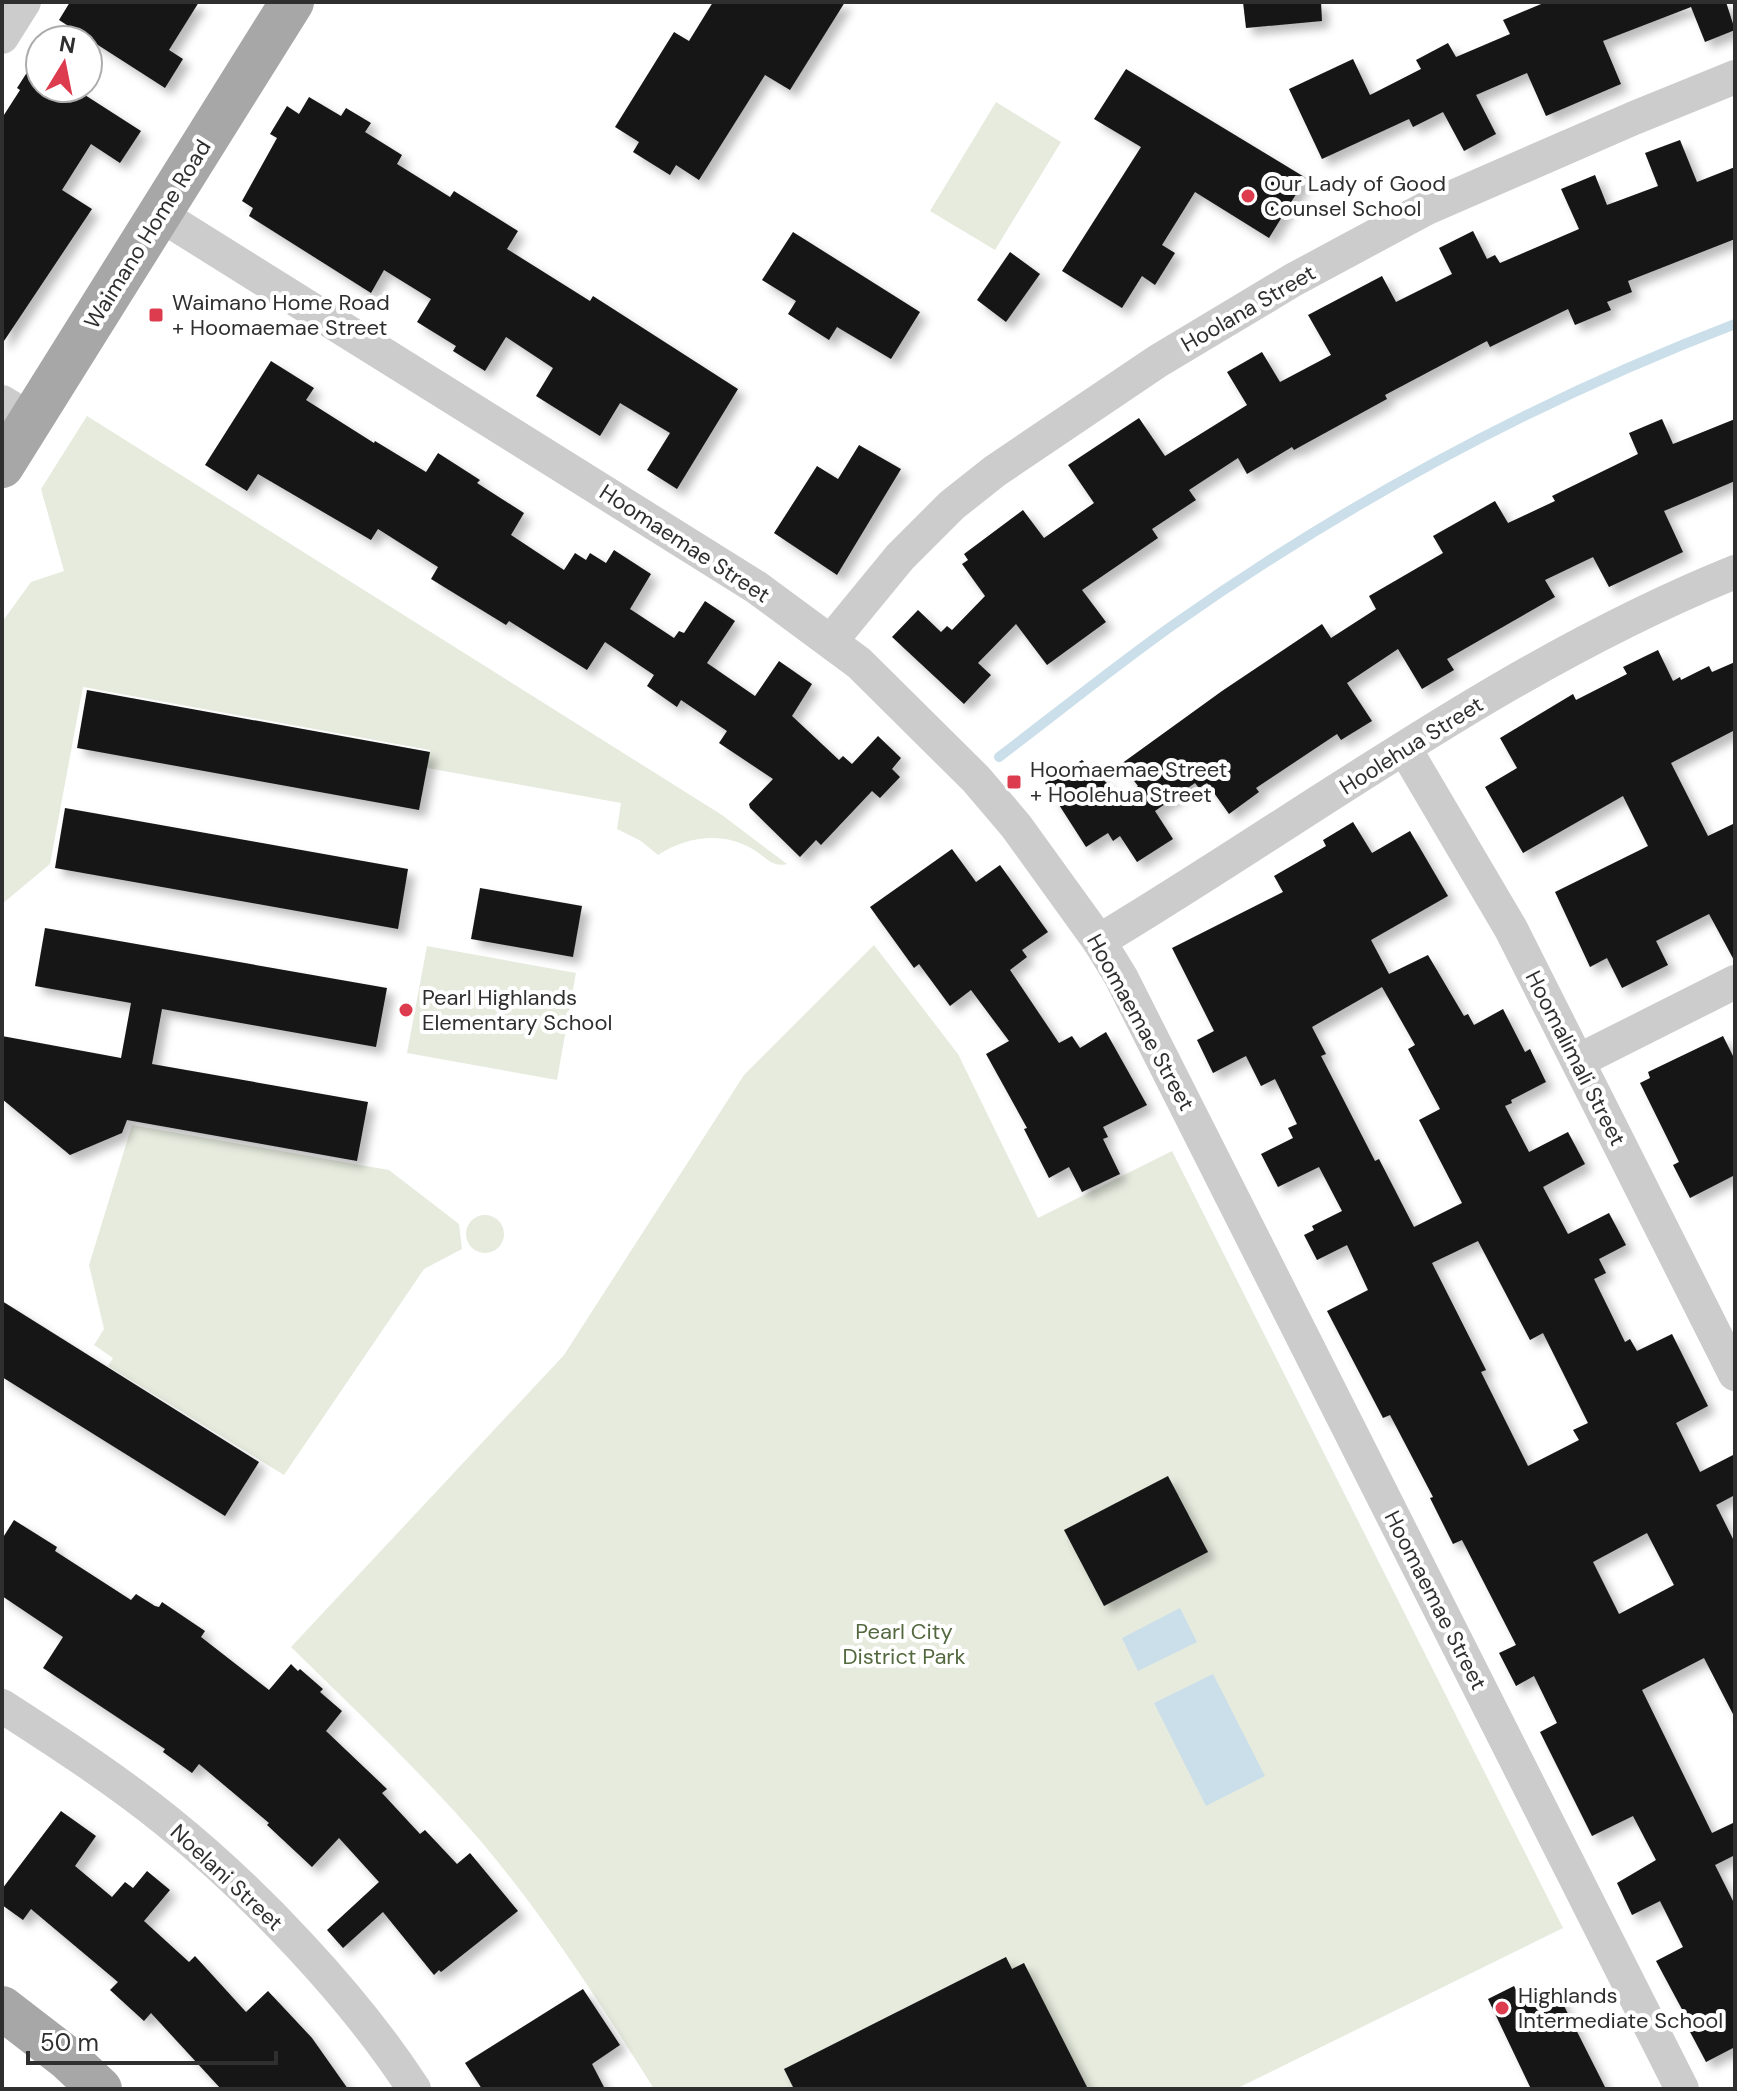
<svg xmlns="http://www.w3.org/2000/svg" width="1737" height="2091" viewBox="0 0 1737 2091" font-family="'DM Sans',sans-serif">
	<defs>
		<filter id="shadow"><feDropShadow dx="7" dy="7" stdDeviation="4" flood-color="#0004"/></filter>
	</defs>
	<rect width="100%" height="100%" fill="#fff"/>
	<g fill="#e6ebde">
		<polygon points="996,102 1061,142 995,250 930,211"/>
		<path d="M87 416 722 815 787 864C772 868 766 857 754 850 724 831 687 836 658 855L641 841 617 829 621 803 427 768 430 750 83 687 50 864 2 904V622L31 582 64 571 41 489Z"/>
		<path d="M874 945 958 1054 1038 1218 1172 1151 1563 1928 1236 2089H654C600 2003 545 1917 479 1839 420 1771 355 1710 291 1647L564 1355 744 1075Z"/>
		<polygon points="427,946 576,973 557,1080 407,1053"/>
		<polygon points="132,1125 389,1170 459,1224 462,1249 424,1269 284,1475 108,1366 113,1358 94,1345 104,1329 89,1265"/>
		<circle cx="485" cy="1234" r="19"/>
	</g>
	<g fill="#cbdfea">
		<polygon points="1180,1608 1197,1642 1138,1671 1122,1638"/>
		<polygon points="1213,1674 1265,1776 1206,1806 1154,1703"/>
	</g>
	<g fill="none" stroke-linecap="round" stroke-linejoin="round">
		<path stroke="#cbdfea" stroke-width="10" d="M999 757C1057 713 1114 667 1173 625 1346 503 1537 400 1735 324"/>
	</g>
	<g fill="#161616" fill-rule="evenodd" filter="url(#shadow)">
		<polygon points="70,2 199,2 169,50 183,59 165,88 59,20"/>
		<polygon points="713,2 845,2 790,90 765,75 699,180 676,165 670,175 633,152 639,142 615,127 674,32 689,41"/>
		<polygon points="1243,2 1321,2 1322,21 1246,28"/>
		<polygon points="1546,2 1726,2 1735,30 1705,42 1691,7 1603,41 1621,84 1546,116 1527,73 1476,95 1496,134 1464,151 1443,112 1413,127 1409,119 1322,159 1289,89 1353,59 1370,95 1421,69 1416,60 1448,43 1456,57 1510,34 1503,20"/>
		<polygon points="33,63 40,67 40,88 74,88 141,131 120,163 91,144 62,190 92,209 2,344 2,118 20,90 17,88"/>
		<polygon points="1126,69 1306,178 1269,238 1195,192 1162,245 1175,253 1155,285 1142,276 1122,308 1062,271 1141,147 1094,119"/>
		<polygon points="309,97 341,116 346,108 371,123 365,132 402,155 397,164 450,197 454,191 518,231 507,249 590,301 593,296 738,389 677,489 647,470 670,433 620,403 600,436 536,396 553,368 506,337 485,371 453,351 456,346 417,322 431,299 384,270 371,293 249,216 253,208 242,201 277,138 270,134 287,106 299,114"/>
		<polygon points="1680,140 1697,182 1735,167 1735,239 1628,281 1632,292 1607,302 1611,310 1575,325 1568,309 1490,347 1487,341 1385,395 1387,399 1294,450 1292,447 1247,474 1238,458 1189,490 1196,500 1152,529 1158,538 1082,590 1106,622 1047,665 1016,624 978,663 991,675 964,704 892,637 918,610 941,632 947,626 952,630 985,596 962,564 968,560 964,554 1023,510 1044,538 1094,503 1068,465 1139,418 1165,456 1247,405 1227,372 1262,352 1280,382 1331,355 1308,315 1382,276 1396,302 1452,274 1439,248 1473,231 1487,259 1495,255 1500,263 1579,229 1561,189 1595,175 1607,205 1658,186 1645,153"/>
		<polygon points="793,232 920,312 891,359 837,327 829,340 788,314 796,301 762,280"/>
		<polygon points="1010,252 1040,274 1006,322 977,300"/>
		<polygon points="271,361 314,388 306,400 374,443 375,441 426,472 438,453 480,480 477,483 524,513 511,535 564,570 575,553 586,560 590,553 606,563 614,550 651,574 630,609 674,638 679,631 684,633 705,601 735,621 707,663 755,696 779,661 812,684 792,716 839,760 843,756 852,764 878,736 901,758 892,769 900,777 880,798 872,791 821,845 816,840 800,857 750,808 749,804 773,779 719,743 727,731 681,700 677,707 647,686 654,675 605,642 587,670 509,621 506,625 431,579 438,567 378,529 371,540 258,474 247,491 205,465"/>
		<polygon points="1662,419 1673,444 1735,419 1735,481 1664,511 1683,552 1609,587 1593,557 1545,580 1555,597 1447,659 1454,670 1422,689 1398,649 1347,683 1372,721 1341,740 1337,734 1256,788 1259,792 1229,814 1207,783 1199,788 1195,783 1155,811 1173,839 1137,862 1120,836 1113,841 1108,833 1086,847 1045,783 1082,760 1124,799 1138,786 1121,764 1222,691 1322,624 1331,638 1376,609 1369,596 1443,553 1433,536 1495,501 1508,523 1555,501 1552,496 1638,454 1629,433"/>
		<polygon points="859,445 901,469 837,575 774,533 817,466 838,479"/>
		<polygon points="1658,650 1673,681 1680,677 1681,680 1709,666 1712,672 1735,662 1735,730 1671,763 1708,836 1735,823 1735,962 1709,914 1656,941 1668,965 1622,988 1607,958 1590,967 1555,892 1648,846 1623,796 1523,853 1485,787 1517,768 1500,738 1573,694 1576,700 1627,674 1623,667"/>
		<polygon points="87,690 430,752 419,810 77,748"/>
		<polygon points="65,808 408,869 398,929 55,868"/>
		<path d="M1353 822 1372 853 1410 831 1448 896 1371 940 1389 974 1428 955 1464 1016 1468 1014 1474 1025 1503 1009 1525 1052 1530 1049 1546 1082 1511 1100 1512 1103 1505 1106 1529 1152 1568 1132 1585 1164 1543 1187 1568 1234 1609 1213 1626 1245 1599 1259 1606 1273 1594 1279 1625 1342 1630 1339 1637 1351 1672 1334 1708 1406 1676 1423 1700 1472 1735 1454V1495L1716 1505 1735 1543V1718L1704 1658 1642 1690 1712 1833 1735 1822V1855L1715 1865 1735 1905V2047L1706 2062 1689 2030 1692 2028 1656 1961 1683 1947 1660 1901 1632 1915 1617 1883 1656 1860 1633 1816 1592 1836 1540 1732 1557 1723 1534 1676 1516 1686 1499 1653 1516 1645 1462 1540 1453 1544 1430 1498 1433 1497 1390 1415 1383 1418 1327 1311 1368 1290 1347 1245 1317 1260 1304 1235 1314 1230 1312 1226 1342 1211 1319 1167 1278 1187 1261 1154 1293 1138 1288 1128 1297 1124 1275 1079 1261 1086 1246 1056 1213 1073 1197 1040 1214 1031 1172 948 1283 892 1274 876 1326 846 1323 840ZM1382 987 1415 1045 1408 1049 1440 1109 1419 1120 1462 1203 1414 1227 1379 1159 1375 1161 1321 1056 1326 1054 1312 1027ZM1478 1241 1530 1340 1543 1333 1588 1423 1573 1430 1579 1440 1528 1466 1481 1372 1486 1370 1432 1263ZM1647 1533 1674 1585 1619 1614 1593 1562Z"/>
		<polygon points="952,849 976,882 1000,865 1048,932 1022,950 1027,957 1010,970 1059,1043 1072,1036 1080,1048 1106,1032 1147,1105 1103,1127 1108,1137 1103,1139 1120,1174 1082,1192 1069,1167 1049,1178 1024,1129 1027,1128 986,1054 1009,1041 971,990 950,1006 919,964 914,968 870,907"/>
		<polygon points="480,888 582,906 573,957 471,939"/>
		<polygon points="45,928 387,988 376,1047 162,1009 152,1064 368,1102 357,1161 127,1120 122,1133 70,1155 2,1099 2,1036 121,1058 131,1003 35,986"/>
		<polygon points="1723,1036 1735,1060 1735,1175 1690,1198 1673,1165 1679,1162 1640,1083 1650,1078 1648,1072"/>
		<polygon points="2,1301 259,1462 225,1516 2,1377"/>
		<polygon points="1168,1476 1208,1552 1104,1606 1064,1530"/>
		<polygon points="14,1520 57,1547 55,1551 131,1600 136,1594 155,1606 159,1607 162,1602 205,1631 201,1637 269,1690 291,1664 298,1671 300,1669 323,1689 320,1692 342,1711 326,1731 387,1789 382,1793 420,1834 425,1830 457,1864 470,1853 518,1911 441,1972 439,1970 434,1975 383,1912 343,1948 327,1930 379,1882 339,1838 312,1867 267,1825 269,1823 199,1764 192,1773 163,1752 165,1749 43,1668 63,1637 2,1596 2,1539"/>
		<polygon points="61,1811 96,1836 75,1866 112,1897 125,1882 133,1888 147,1871 170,1890 144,1921 189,1962 195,1956 246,2012 268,1991 312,2038 348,2089 221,2089 151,2013 144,2021 110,1990 118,1982 31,1909 23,1920 2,1905 2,1889"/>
		<polygon points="1006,1957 1012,1969 1024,1963 1088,2089 794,2089 784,2069"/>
		<polygon points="1514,1986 1522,2002 1554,1986 1606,2089 1531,2089 1488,1999"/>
		<polygon points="583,1989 620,2045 592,2064 605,2089 482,2089 465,2063"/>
	</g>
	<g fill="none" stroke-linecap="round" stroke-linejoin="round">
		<g stroke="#ccc" stroke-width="34">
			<polyline points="2,37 24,2"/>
			<polyline points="159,214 756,587 859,663 976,779 1016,826 1099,941 1121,977 1682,2089"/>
			<polyline points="2,402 31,420"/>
			<polyline points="831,641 900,557 952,505 995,471 1158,361 1293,280 1425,209 1634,118 1735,77"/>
			<polyline points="1405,749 1511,929 1735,1374"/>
			<path d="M1099 941C1309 815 1507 664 1735 572"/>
			<polyline points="1578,1061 1735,982"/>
			<path d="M2 1706C58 1742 115 1779 167 1821 254 1891 353 1995 414 2089"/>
		</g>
		<g stroke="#a7a7a7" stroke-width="44">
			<polyline points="2,466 292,2"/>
			<polyline points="2,2008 67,2058 100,2089"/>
		</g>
	</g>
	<g fill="#dc3c4d" stroke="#fff" stroke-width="3">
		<circle cx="1248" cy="196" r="8"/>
		<rect x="148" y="307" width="16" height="16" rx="4"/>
		<rect x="1006" y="774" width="16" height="16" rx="4"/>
		<circle cx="406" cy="1010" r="8"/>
		<circle cx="1502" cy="2008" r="8"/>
	</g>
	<g text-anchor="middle" stroke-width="8" stroke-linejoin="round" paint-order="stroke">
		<g font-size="22" fill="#2f2f2f" stroke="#fff" text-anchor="start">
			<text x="1264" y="191">Our Lady of Good<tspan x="1264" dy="25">Counsel School</tspan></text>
			<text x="172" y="310">Waimano Home Road<tspan x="172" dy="25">+ Hoomaemae Street</tspan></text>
			<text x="1030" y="777">Hoomaemae Street<tspan x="1030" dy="25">+ Hoolehua Street</tspan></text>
			<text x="422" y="1005">Pearl Highlands<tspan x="422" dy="25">Elementary School</tspan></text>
			<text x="1518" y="2003">Highlands<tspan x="1518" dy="25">Intermediate School</tspan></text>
		</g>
		<g font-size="22" fill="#2f2f2f" stroke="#fff">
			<text transform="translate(147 234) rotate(-58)" y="8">Waimano Home Road</text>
			<text transform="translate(1248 308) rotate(-30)" y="8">Hoolana Street</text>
			<text transform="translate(685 543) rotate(33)" y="8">Hoomaemae Street</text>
			<text transform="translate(1411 745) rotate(-32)" y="8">Hoolehua Street</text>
			<text transform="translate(1141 1022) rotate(61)" y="8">Hoomaemae Street</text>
			<text transform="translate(1576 1058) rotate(63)" y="8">Hoomalimali Street</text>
			<text transform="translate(1436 1600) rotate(63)" y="8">Hoomaemae Street</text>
			<text transform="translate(227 1877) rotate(43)" y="8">Noelani Street</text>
		</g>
		<g font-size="22" fill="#54683f" stroke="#fff">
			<text x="904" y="1639">Pearl City<tspan x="904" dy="25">District Park</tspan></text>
		</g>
	</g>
	<rect width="1737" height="2091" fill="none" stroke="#2f2f2f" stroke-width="8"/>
	<g transform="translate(64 64) rotate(10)"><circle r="38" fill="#ffffff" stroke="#acacac" stroke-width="2"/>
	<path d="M0-6L14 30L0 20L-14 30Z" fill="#dc3c4d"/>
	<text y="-12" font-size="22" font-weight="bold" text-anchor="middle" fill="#2f2f2f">N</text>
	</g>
	<path d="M28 2051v12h248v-12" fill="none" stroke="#2f2f2f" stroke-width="4"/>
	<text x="40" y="2051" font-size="24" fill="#2f2f2f" stroke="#ffffff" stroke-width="6" paint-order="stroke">50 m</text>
</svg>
